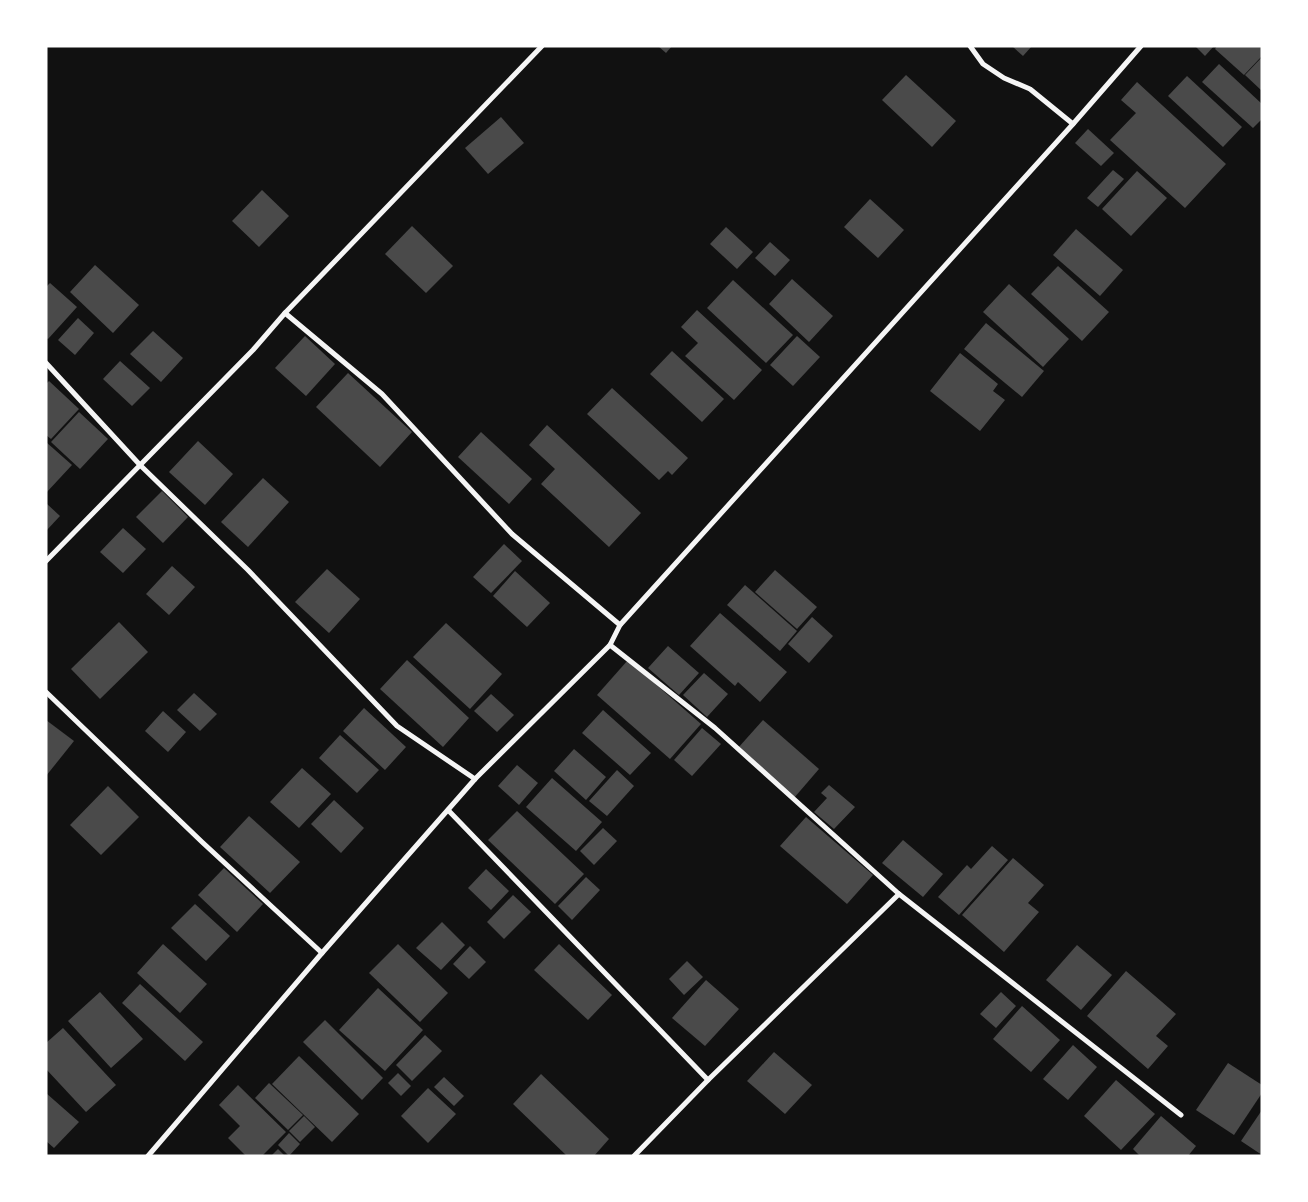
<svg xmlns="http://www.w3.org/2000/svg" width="1308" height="1202" viewBox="0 0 1308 1202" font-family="'PT Sans Narrow',sans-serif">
	<rect width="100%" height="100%" fill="#111"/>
	<g fill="#4a4a4a">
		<polygon points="658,46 672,46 666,53"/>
		<polygon points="1012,46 1032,46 1023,56"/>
		<polygon points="1195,46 1214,46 1205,56"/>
		<polygon points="1217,46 1262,46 1262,56 1244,75 1215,49"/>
		<polygon points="1262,57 1262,91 1245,75"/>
		<polygon points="1219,64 1262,104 1262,119 1253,128 1202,82"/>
		<polygon points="906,75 956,121 932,147 882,100"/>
		<polygon points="1187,76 1242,127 1223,147 1168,96"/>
		<polygon points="1137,82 1226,164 1185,208 1110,140 1136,113 1121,100"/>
		<polygon points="501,117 524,143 488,174 465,148"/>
		<polygon points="1088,129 1114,153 1101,166 1075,143"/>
		<polygon points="1113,170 1124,179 1098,207 1087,198"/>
		<polygon points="1137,171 1167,198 1131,236 1102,209"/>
		<polygon points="262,190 289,216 259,247 232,221"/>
		<polygon points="870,199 904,230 878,258 844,227"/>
		<polygon points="412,226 453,266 426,293 385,254"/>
		<polygon points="726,227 753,252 737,269 710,244"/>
		<polygon points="1076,229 1123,270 1100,296 1053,255"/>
		<polygon points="770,242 790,260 775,276 755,258"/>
		<polygon points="95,265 139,305 113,333 70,292"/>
		<polygon points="1058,266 1109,312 1082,341 1031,294"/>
		<polygon points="792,279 833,316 809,342 769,304"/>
		<polygon points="733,280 793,335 766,363 707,308"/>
		<polygon points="50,283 77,307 48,339 46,338 46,287"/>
		<polygon points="1009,284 1069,339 1043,367 983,312"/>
		<polygon points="697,310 762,370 734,400 685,356 698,343 681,327"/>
		<polygon points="78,318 94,333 75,355 58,340"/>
		<polygon points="986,323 1044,371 1022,397 964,349"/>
		<polygon points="153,331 183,358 161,382 130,354"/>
		<polygon points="305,336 335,364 306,396 275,368"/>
		<polygon points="797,336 820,357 793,386 770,365"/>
		<polygon points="672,351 724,399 702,422 650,374"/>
		<polygon points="960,353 998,384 993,391 1005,400 980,431 930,391"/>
		<polygon points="120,361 150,388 132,406 103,379"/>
		<polygon points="348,373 412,432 380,467 316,407"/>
		<polygon points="49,381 79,409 51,439 46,435 46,384"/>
		<polygon points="612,388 688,458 672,475 668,471 659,480 587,414"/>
		<polygon points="79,412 108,439 80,469 51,442"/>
		<polygon points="547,425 641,513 609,547 541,484 555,469 529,445"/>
		<polygon points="481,432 532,479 509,504 458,457"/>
		<polygon points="198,441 233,474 205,505 169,472"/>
		<polygon points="46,442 72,465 46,493"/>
		<polygon points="263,478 289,502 248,547 221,522"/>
		<polygon points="162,491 188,517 163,543 136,517"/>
		<polygon points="46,503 60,516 46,531"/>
		<polygon points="123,528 146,549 123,573 100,552"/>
		<polygon points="504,544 522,561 491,593 473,577"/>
		<polygon points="172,566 195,587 169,615 146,594"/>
		<polygon points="327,569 360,599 329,633 295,602"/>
		<polygon points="775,570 817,607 797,629 755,592"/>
		<polygon points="515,571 550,603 527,627 493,596"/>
		<polygon points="745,585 797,631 780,651 727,605"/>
		<polygon points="720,613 787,672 760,702 738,682 735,686 690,646"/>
		<polygon points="812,617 833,636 809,663 788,644"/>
		<polygon points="119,622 148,652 100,699 71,669"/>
		<polygon points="446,623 502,674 470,709 413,657"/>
		<polygon points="668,646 699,673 679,695 648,668"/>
		<polygon points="407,660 469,718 443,747 380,689"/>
		<polygon points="628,660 701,724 670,759 597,695"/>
		<polygon points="704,673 728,694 707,717 683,695"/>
		<polygon points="194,693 217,714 200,731 177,710"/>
		<polygon points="491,694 514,715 497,732 474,711"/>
		<polygon points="364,708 406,747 385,770 343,731"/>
		<polygon points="603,710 651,753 630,775 582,733"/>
		<polygon points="163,711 186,732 168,752 145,731"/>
		<polygon points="46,720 74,741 46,776"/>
		<polygon points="763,720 819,769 794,798 738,748"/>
		<polygon points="702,728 721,744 692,776 674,760"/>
		<polygon points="340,735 379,770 357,793 319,758"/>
		<polygon points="574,749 606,777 586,800 554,771"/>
		<polygon points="517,765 538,783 519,805 498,786"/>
		<polygon points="302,768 331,794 299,828 270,802"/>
		<polygon points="617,770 634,786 607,816 589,801"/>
		<polygon points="552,778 602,822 576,851 526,807"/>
		<polygon points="829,785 855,807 834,829 814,812 827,798 821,793"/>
		<polygon points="108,786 139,817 101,855 70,825"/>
		<polygon points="334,800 364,828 341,853 311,824"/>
		<polygon points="517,811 584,874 555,904 488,840"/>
		<polygon points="249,816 300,862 270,893 220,847"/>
		<polygon points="806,817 873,875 847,904 780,846"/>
		<polygon points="603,828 617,841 594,865 580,851"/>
		<polygon points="903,840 943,874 923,897 882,863"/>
		<polygon points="992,846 1008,860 959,915 938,897 967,865 971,869"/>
		<polygon points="1013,858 1044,885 1028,903 1039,912 1004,952 962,915"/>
		<polygon points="224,868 263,904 237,932 198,895"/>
		<polygon points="486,869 509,891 491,910 468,888"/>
		<polygon points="586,877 600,890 572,920 558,906"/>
		<polygon points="513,895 531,912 504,939 487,922"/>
		<polygon points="195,904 230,936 206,961 171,928"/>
		<polygon points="442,922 465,945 441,970 416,948"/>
		<polygon points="163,944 207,984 180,1013 137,973"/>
		<polygon points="398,944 448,993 420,1022 369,973"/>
		<polygon points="559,944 612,995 588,1020 534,970"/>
		<polygon points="1077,945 1112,975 1081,1010 1046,980"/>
		<polygon points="470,946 486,962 469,979 453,964"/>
		<polygon points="687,961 703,977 684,995 669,979"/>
		<polygon points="1126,971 1176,1014 1156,1036 1168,1046 1148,1069 1087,1016"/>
		<polygon points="706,980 739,1009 705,1046 672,1018"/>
		<polygon points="140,984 203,1042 185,1061 122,1003"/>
		<polygon points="378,988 423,1030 385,1071 339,1030"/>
		<polygon points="100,992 143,1039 111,1068 68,1021"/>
		<polygon points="1001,992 1016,1006 996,1028 980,1014"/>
		<polygon points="1022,1006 1060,1040 1031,1072 993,1039"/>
		<polygon points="325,1020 383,1078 362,1100 303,1042"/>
		<polygon points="63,1028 116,1085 86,1112 46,1069 46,1043"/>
		<polygon points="425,1035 442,1051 412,1081 396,1065"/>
		<polygon points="1073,1045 1097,1067 1068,1100 1043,1079"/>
		<polygon points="774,1052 812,1085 785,1114 747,1081"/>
		<polygon points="299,1056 359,1114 332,1142 272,1084"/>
		<polygon points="1228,1063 1262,1085 1262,1093 1234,1135 1196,1110"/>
		<polygon points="398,1073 411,1086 401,1096 388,1083"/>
		<polygon points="541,1074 609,1139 594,1156 567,1156 513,1104"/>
		<polygon points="444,1077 464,1096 454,1106 434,1087"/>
		<polygon points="1116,1080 1155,1114 1121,1150 1084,1116"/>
		<polygon points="269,1083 303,1115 288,1130 255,1098"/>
		<polygon points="238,1085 286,1132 262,1156 246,1156 228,1138 240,1126 219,1105"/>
		<polygon points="428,1088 456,1114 428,1143 401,1116"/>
		<polygon points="46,1093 79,1122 54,1148 46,1141"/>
		<polygon points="1262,1110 1262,1155 1241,1141"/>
		<polygon points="304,1116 315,1127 300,1142 289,1131"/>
		<polygon points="1161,1116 1196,1146 1188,1156 1140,1156 1133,1149"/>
		<polygon points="289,1133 300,1144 289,1156 278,1145"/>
		<polygon points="278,1149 285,1156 271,1156"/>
	</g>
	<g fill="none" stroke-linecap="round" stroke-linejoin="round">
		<g stroke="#f5f5f5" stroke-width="5">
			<polyline points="970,46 983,64 1004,78 1030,89 1073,124"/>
			<polyline points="285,313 382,394 512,534 620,625"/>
			<polyline points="46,363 140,465 248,570 397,726 475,779"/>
			<polyline points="46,561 253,350 285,313 542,46"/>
			<polyline points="610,645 715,728 899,894 1181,1115"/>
			<polyline points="46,692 202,842 322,953"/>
			<polyline points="448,810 708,1080"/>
			<polyline points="148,1156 322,953 475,779 610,645 620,625 1073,124 1141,46"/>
			<polyline points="634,1156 708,1080 899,894"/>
		</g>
	</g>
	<rect width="1308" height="1202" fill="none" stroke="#ffffff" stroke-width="95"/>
</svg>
